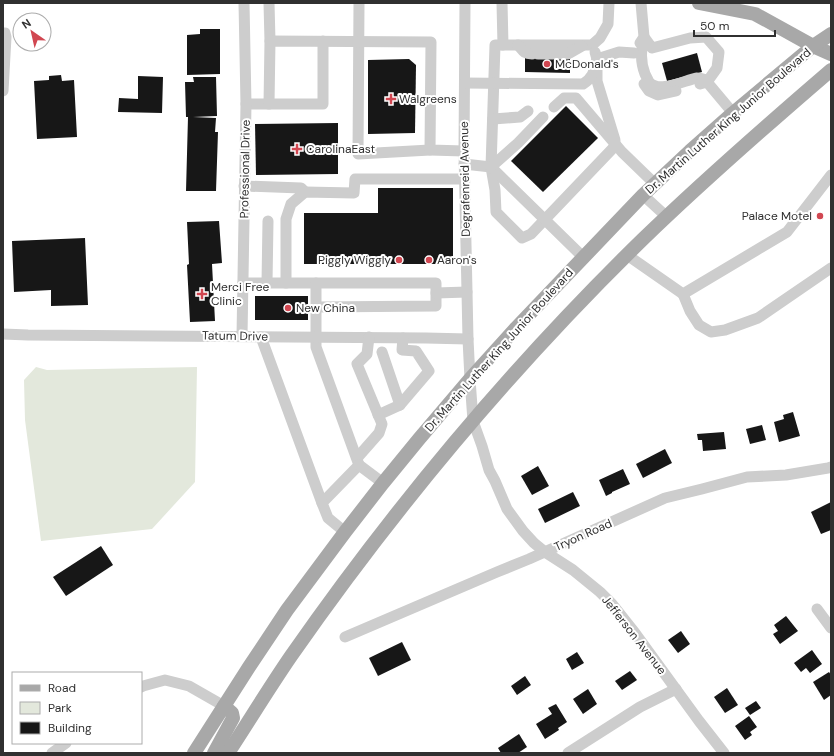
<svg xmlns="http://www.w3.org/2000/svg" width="834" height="756" viewBox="0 0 834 756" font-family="'DM Sans',sans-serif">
	<rect width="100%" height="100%" fill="#fff"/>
	<polygon fill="#e3e8dc" points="36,367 47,370 197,367 195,482 152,529 41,541 25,420 24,380"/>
	<g fill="#171717">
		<polygon points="200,29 220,29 220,74 187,75 187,35 200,34"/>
		<polygon points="697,53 702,72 667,81 662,63"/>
		<polygon points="525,55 570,56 570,73 525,72"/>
		<polygon points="409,59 416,65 415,133 368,134 368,60"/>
		<polygon points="61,75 62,81 74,80 77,137 37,139 34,81 49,80 49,76"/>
		<polygon points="138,76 163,77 162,113 118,112 119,98 138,99"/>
		<polygon points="193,77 216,77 217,116 193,117 216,118 215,132 218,132 216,191 186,191 188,117 186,117 185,82 194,82"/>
		<polygon points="566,106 598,138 543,192 511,161"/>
		<polygon points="338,123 338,174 256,175 255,124"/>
		<polygon points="378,188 453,188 453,264 304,264 304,213 378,213"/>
		<polygon points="219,221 222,263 212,264 215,321 190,322 187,265 189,264 187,222"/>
		<polygon points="85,238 88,305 51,306 51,290 14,292 12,241"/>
		<rect x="255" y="296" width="53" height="24"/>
		<polygon points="793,412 800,436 779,442 774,422 784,419 783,415"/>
		<polygon points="762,425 766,440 750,444 746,429"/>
		<polygon points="724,432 726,449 703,451 702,440 698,440 697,434"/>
		<polygon points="665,449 672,463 643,478 636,464"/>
		<polygon points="538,466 549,486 532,495 521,476"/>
		<polygon points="623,469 630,484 612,492 612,493 606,496 599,480"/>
		<polygon points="573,492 580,506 545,523 538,509"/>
		<polygon points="831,502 831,530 821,534 811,512"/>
		<polygon points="101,546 113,565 66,596 53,577"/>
		<polygon points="786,616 798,631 780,644 773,634 778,631 774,625"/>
		<polygon points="681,631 690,644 678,653 668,640"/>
		<polygon points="402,642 411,660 378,676 369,658"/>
		<polygon points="812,650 822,664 810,673 806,668 801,672 794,663"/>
		<polygon points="577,652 584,663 572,670 566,659"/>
		<polygon points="630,671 637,680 622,690 615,681"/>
		<polygon points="829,672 831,675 831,695 824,700 813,682"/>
		<polygon points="525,676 531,685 517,695 511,686"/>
		<polygon points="727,688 738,705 725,713 714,697"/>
		<polygon points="588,689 597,704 583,714 573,699"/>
		<polygon points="756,701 761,708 750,715 745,708"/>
		<polygon points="556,704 567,722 558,728 559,730 545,739 536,724 552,714 548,708"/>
		<polygon points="749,716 757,727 750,732 752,735 745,740 735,726"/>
		<polygon points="519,734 527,747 518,753 501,753 498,748"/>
	</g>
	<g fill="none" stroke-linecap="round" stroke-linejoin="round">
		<g stroke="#cdcdcd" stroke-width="11">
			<polyline points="269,3 270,41"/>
			<polyline points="359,3 358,154 430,150"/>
			<polyline points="465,3 464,151 468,339 470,379 473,421 482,446 489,470 495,481 507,509 523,531 534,543 545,552 573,570 600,592 612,604 635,633 699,721 724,753"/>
			<polyline points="502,3 503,45"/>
			<polyline points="609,3 608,24 600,38 592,45 495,45 491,167 495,190 496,212 522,238 531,234 616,145"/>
			<polyline points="3,33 5,33 6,37 3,91"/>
			<path d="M644 37 652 48 690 38 706 37 719 52 717 68 707 82 706 80C703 79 700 78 697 78 685 80 659 94 649 82 648 80 646 76 645 74 640 61 641 50 644 37Z"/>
			<polyline points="640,43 644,37 641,3"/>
			<path d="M518 45C523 51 524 54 532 54"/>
			<polyline points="595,52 597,59 619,52 634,53"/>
			<polyline points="538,54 553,54"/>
			<polyline points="557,54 568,54 582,46"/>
			<polyline points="597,66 597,81 615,140"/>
			<path d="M465 83 583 84C594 77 594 70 597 59"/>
			<polyline points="644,84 649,91 658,95 676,91"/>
			<polyline points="700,84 707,82 733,113"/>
			<polyline points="246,104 269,104 270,41 431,42 430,150 464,151"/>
			<polyline points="269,104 323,104 323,41"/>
			<polyline points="554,107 564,98 576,98 622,152 655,184"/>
			<polyline points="493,119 520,117 528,111"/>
			<polyline points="464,164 491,167 583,257"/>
			<polyline points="491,167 518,143 543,117"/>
			<polyline points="244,186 301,188 305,192"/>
			<polyline points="643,195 667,217"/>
			<polyline points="627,255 683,294 787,232 831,175"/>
			<polyline points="243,283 436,283 436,306 316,307"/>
			<polyline points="267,283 268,221"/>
			<polyline points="286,283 286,219 291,204 305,192 354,193 355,179 465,179"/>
			<polyline points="316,283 316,347 359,465 322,503 328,518 345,532"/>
			<polyline points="436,293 467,292"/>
			<polyline points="683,294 690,311 699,325 711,332 725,330 758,318 831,268"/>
			<polyline points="3,334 28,335 426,338 468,339"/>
			<polyline points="242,336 246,104 244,3"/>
			<polyline points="261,337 322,503"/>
			<polyline points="382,352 400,405"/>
			<polyline points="378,415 400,405 429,371 416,351 402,350 403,338"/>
			<polyline points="357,458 379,433 382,424 357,364 367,354 369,337"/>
			<polyline points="359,465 383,483"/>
			<polyline points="817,609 831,628"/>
			<polyline points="345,637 497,572 529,559 665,498 702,489 747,477 786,475 828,468 831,467"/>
			<polyline points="141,687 143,686 165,680 189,686 224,706"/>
			<polyline points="52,753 66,743"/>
			<polyline points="568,753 640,707 676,689"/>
		</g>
		<g stroke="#a8a8a8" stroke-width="14">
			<polyline points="699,3 755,14 813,46 831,54"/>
			<polyline points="194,753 249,667 287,610 345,532 383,483 419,439 470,379 516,328 643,195 690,151 733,113 813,46 831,34"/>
			<polyline points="214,753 233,718 232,713 224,706"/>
			<path d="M228 753C249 721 269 688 291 656 395 507 513 366 643 239 704 180 767 125 831 70"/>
		</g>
	</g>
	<g fill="#d14751" stroke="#fff" stroke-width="1.5">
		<circle cx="547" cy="64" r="4"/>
		<path d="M389 93h4v4h4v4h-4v4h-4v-4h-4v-4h4z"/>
		<path d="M295 143h4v4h4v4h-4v4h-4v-4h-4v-4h4z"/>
		<circle cx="820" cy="216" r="4"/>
		<circle cx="399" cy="260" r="4"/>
		<circle cx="429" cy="260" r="4"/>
		<path d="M200 288h4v4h4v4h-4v4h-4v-4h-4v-4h4z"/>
		<circle cx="288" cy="308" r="4"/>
	</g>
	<g text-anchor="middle" stroke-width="4" stroke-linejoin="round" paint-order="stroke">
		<g font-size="12" fill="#303030" stroke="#fff" text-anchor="start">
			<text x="555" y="68">McDonald's</text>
			<text x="399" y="103">Walgreens</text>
			<text x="306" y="153">CarolinaEast</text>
			<text x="812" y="220" text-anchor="end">Palace Motel</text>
			<text x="391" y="264" text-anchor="end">Piggly Wiggly</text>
			<text x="437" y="264">Aaron's</text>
			<text x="211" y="291">Merci Free<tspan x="211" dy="14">Clinic</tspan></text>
			<text x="296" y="312">New China</text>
		</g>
		<g font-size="12" fill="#303030" stroke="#fff">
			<text transform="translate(728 121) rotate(-41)" y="4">Dr. Martin Luther King Junior Boulevard</text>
			<text transform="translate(245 169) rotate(-89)" y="4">Professional Drive</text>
			<text transform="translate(465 179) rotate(-91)" y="4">Degrafenreid Avenue</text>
			<text transform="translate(235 336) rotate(1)" y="4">Tatum Drive</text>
			<text transform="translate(499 350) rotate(-48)" y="4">Dr. Martin Luther King Junior Boulevard</text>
			<text transform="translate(583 535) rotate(-24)" y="4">Tryon Road</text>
			<text transform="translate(634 635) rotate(52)" y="4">Jefferson Avenue</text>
		</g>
	</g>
	<rect width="834" height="756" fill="none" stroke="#303030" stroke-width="8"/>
	<rect x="12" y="672" width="130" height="72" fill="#ffffff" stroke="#acacac"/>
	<rect x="20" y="685" width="20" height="6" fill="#a8a8a8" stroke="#acacac"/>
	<text x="48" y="692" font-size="12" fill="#303030">Road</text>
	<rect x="20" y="702" width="20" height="12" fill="#e3e8dc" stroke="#acacac"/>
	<text x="48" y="712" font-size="12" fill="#303030">Park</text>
	<rect x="20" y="722" width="20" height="12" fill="#171717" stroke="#acacac"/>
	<text x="48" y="732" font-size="12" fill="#303030">Building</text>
	<g transform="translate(32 32) rotate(326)"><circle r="19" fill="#ffffff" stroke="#acacac"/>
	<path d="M0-3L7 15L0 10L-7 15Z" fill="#d14751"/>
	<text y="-6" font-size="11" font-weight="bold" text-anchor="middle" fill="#303030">N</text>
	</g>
	<path d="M694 30v6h81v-6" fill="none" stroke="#303030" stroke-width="2"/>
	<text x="700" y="30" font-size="12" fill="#303030" stroke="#ffffff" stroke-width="3" paint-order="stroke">50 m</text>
</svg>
